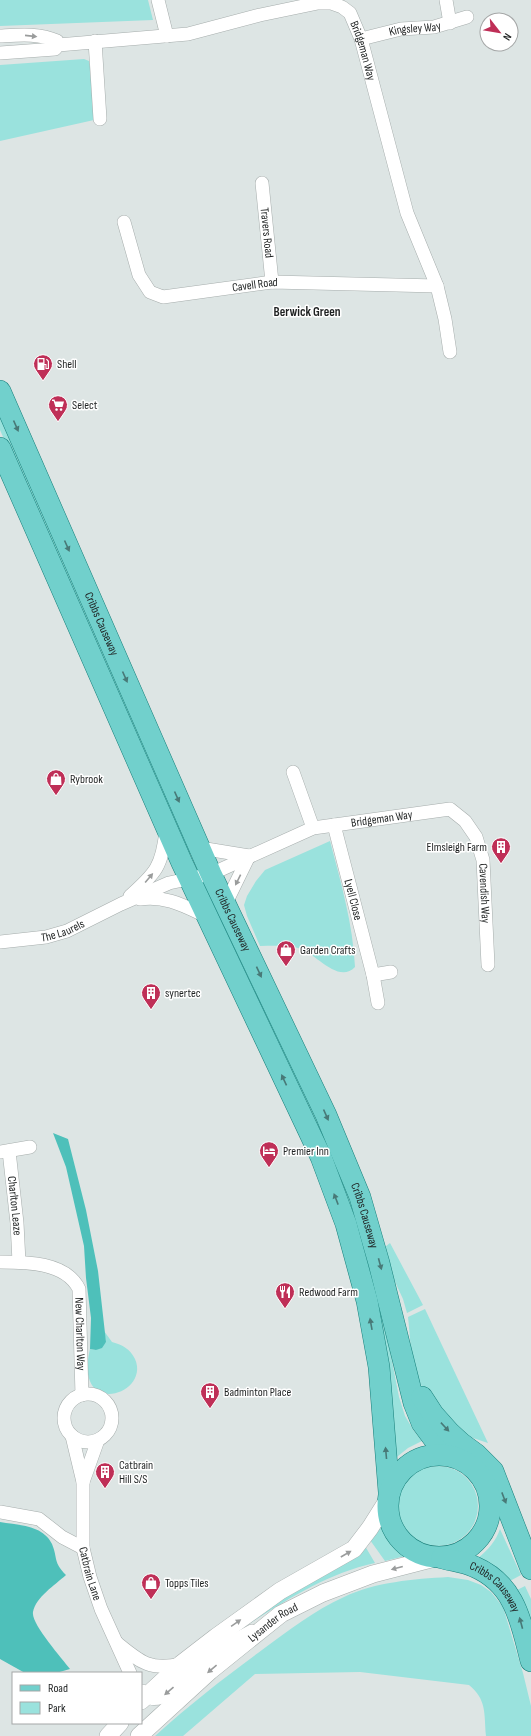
<svg xmlns="http://www.w3.org/2000/svg" width="531" height="1736" viewBox="0 0 531 1736" font-family="'Sofia Sans Condensed',sans-serif">
	<rect width="100%" height="100%" fill="#dde5e4"/>
	<g fill="#9ae2dd">
		<polygon points="0,0 148,0 153,20 0,26"/>
		<polygon points="84,59 89,61 90,67 94,120 0,141 0,65"/>
		<polygon points="0,413 192,853 187,856 0,430"/>
		<path d="M330 841C341 883 353 924 355 967 338 985 315 952 298 948 286 945 272 946 260 946L247 916 244 905 247 896 256 881 265 870Z"/>
		<polygon points="202,884 209,888 325,1138 351,1203 382,1310 399,1397 405,1416 414,1431 422,1441 408,1448 393,1460 380,1332"/>
		<polygon points="390,1243 423,1305 407,1313 403,1299 384,1258 385,1247"/>
		<path d="M425 1309 488 1443C476 1439 464 1436 454 1428 436 1412 420 1389 414 1366 410 1350 410 1334 408 1317Z"/>
		<path d="M104 1331 112 1342C123 1345 130 1349 135 1359 151 1395 73 1419 90 1349L96 1350 106 1342Z"/>
		<circle cx="438" cy="1506" r="40"/>
		<polygon points="381,1524 391,1540 405,1556 385,1561 370,1540"/>
		<path d="M500 1529 521 1575 508 1582 478 1558C488 1550 496 1541 500 1529Z"/>
		<path d="M365 1546 375 1563C312 1577 263 1617 209 1649L261 1611Z"/>
		<path d="M448 1577 468 1580 481 1585 491 1592 503 1607 523 1673 531 1706V1736H486C484 1713 487 1700 469 1685L360 1672 255 1674 183 1736H155C189 1705 225 1677 262 1650 288 1631 315 1610 344 1597 375 1582 414 1579 448 1577Z"/>
		<polygon points="525,1586 531,1599 531,1635 515,1591"/>
	</g>
	<g fill="#4ec0ba">
		<polygon points="53,1133 68,1139 86,1210 98,1271 106,1342 102,1348 96,1350 90,1349 91,1318 86,1278 84,1246 66,1167"/>
		<path d="M0 1522C18 1525 43 1525 52 1544 58 1559 53 1562 66 1575 55 1585 36 1597 33 1612 31 1624 62 1658 70 1669L56 1673H25L0 1659Z"/>
	</g>
	<g fill="none" stroke-linecap="round" stroke-linejoin="round">
		<g stroke="#a6adac" stroke-width="14">
			<g id="minor">
				<polyline points="158,0 167,36"/>
				<polyline points="446,0 450,23"/>
				<path d="M0 36C19 35 39 33 57 41L58 45"/>
				<path id="s1" d="M361 39 401 29 434 27 467 17"/>
				<polyline points="95,41 100,119"/>
				<path id="s2" d="M0 53 55 49 58 45 188 34 260 15 318 3H331L342 7 350 13 361 39 407 213 437 286 445 319 450 352"/>
				<path id="s3" d="M262 183 272 282"/>
				<path id="s4" d="M124 222 139 275 150 292 163 297 272 282 437 286"/>
				<polyline points="293,772 313,828"/>
				<path id="s5" d="M334 825 373 975 378 1003"/>
				<polyline points="200,848 249,856"/>
				<path d="M130 896C156 873 162 866 166 831"/>
				<path d="M140 899C166 895 186 907 208 917"/>
				<polyline points="226,903 249,856"/>
				<path id="s6" d="M0 942 46 937 67 931 121 904 169 883 211 874 313 828 450 809 465 821 476 837 483 860 488 965"/>
				<polyline points="373,975 391,972"/>
				<path id="s7" d="M9 1151 17 1223 19 1262"/>
				<polyline points="0,1152 30,1147"/>
				<path id="s8" d="M0 1262C26 1262 66 1262 79 1289L82 1395"/>
				<circle cx="88" cy="1418" r="24"/>
				<path id="s9" d="M72 1436 83 1482V1548L90 1577 101 1609 130 1673"/>
				<polyline points="83,1482 98,1440"/>
				<polyline points="0,1512 39,1519 62,1537 83,1548"/>
				<path d="M117 1643C140 1662 150 1671 181 1664"/>
				<path d="M142 1691C148 1699 153 1700 162 1697L217 1650 252 1631"/>
			</g>
		</g>
		<g stroke="#a6adac" stroke-width="18">
			<g id="tertiary">
				<polyline points="141,1701 181,1664 216,1637 280,1591 354,1549 370,1528 387,1501"/>
				<polyline points="108,1736 120,1723"/>
				<path id="s10" d="M139 1736 210 1671 281 1614 323 1593 373 1574 435 1558"/>
			</g>
		</g>
		<g stroke="#177f7a" stroke-width="22">
			<g id="primary">
				<path id="s11" d="M0 391 211 874 326 1115 360 1197 379 1263 414 1403 422 1423 445 1454"/>
				<polyline points="0,448 182,863 321,1157 346,1224 367,1301 379,1367 389,1492"/>
				<polyline points="422,1397 433,1414 449,1432 461,1443 476,1454 493,1471 531,1569"/>
				<circle cx="439" cy="1506" r="51"/>
				<path id="s12" d="M442 1558C453 1561 465 1562 475 1567 516 1585 521 1623 531 1661"/>
			</g>
		</g>
		<use href="#minor" stroke="#fff" stroke-width="13"/>
		<use href="#tertiary" stroke="#fff" stroke-width="17"/>
		<use href="#primary" stroke="#71d0cc" stroke-width="21"/>
	</g>
	<defs><path id="oneway-solid" d="M-6-.8H1V-3.2L6.5 0L1 3.2V.8H-6Z"/></defs>
	<g fill="#9a9c9c">
		<use href="#oneway-solid" transform="translate(31 36) rotate(6)"/>
		<use href="#oneway-solid" transform="translate(149 878) rotate(-50)"/>
		<use href="#oneway-solid" transform="translate(238 880) rotate(116)"/>
		<use href="#oneway-solid" transform="translate(346 1554) rotate(-30)"/>
		<use href="#oneway-solid" transform="translate(397 1568) rotate(165)"/>
		<use href="#oneway-solid" transform="translate(236 1623) rotate(-35)"/>
		<use href="#oneway-solid" transform="translate(212 1669) rotate(140)"/>
		<use href="#oneway-solid" transform="translate(169 1691) rotate(139)"/>
	</g>
	<g fill="#487977">
		<use href="#oneway-solid" transform="translate(16 426) rotate(66)"/>
		<use href="#oneway-solid" transform="translate(67 546) rotate(66)"/>
		<use href="#oneway-solid" transform="translate(125 677) rotate(66)"/>
		<use href="#oneway-solid" transform="translate(177 797) rotate(66)"/>
		<use href="#oneway-solid" transform="translate(259 972) rotate(65)"/>
		<use href="#oneway-solid" transform="translate(284 1080) rotate(-115)"/>
		<use href="#oneway-solid" transform="translate(326 1115) rotate(66)"/>
		<use href="#oneway-solid" transform="translate(336 1199) rotate(-111)"/>
		<use href="#oneway-solid" transform="translate(380 1264) rotate(75)"/>
		<use href="#oneway-solid" transform="translate(371 1324) rotate(-100)"/>
		<use href="#oneway-solid" transform="translate(445 1427) rotate(47)"/>
		<use href="#oneway-solid" transform="translate(386 1453) rotate(-95)"/>
		<use href="#oneway-solid" transform="translate(504 1498) rotate(69)"/>
		<use href="#oneway-solid" transform="translate(521 1623) rotate(-105)"/>
	</g>
	<defs>
		<g id="fuel-pin" transform="scale(1)"><path d="M0 17L-7.5 6A9.5 9.5 0 1 1 7.5 6Z" fill="#bf2f57" stroke="#fff"/><path d="M-5.5-6h7V0h2V4h1.3V-2.5L3-4.5l.8-.8L6-3V5H2.5V1h-1V6h-7ZM-4.2-4.7v3.2H.2V-4.7Z" fill="#fff"/></g>
		<g id="supermarket-pin" transform="scale(1)"><path d="M0 17L-7.5 6A9.5 9.5 0 1 1 7.5 6Z" fill="#bf2f57" stroke="#fff"/><path d="M-6-5.5h2.5l.6 2H6L4.5 2H-2.5L-4.4-4H-6ZM-1.5 3.2a1.3 1.3 0 1 0 .1 0ZM3 3.2a1.3 1.3 0 1 0 .1 0Z" fill="#fff"/></g>
		<g id="shop-pin" transform="scale(1)"><path d="M0 17L-7.5 6A9.5 9.5 0 1 1 7.5 6Z" fill="#bf2f57" stroke="#fff"/><path d="M-5-2.5h2.3a2.7 3.5 0 0 1 5.4 0H5L5.5 6h-11ZM-1.5-2.5h3a1.5 2.3 0 0 0-3 0Z" fill="#fff"/></g>
		<g id="building-pin" transform="scale(1)"><path d="M0 17L-7.5 6A9.5 9.5 0 1 1 7.5 6Z" fill="#bf2f57" stroke="#fff"/><path d="M-4-6H4V6H1V3H-1V6H-4ZM-2.5-4.3h1.7v1.8h-1.7ZM.8-4.3h1.7v1.8H.8ZM-2.5-1h1.7V.8h-1.7ZM.8-1h1.7V.8H.8Z" fill="#fff"/></g>
		<g id="hotel-pin" transform="scale(1)"><path d="M0 17L-7.5 6A9.5 9.5 0 1 1 7.5 6Z" fill="#bf2f57" stroke="#fff"/><path d="M-6-4.5h1.5V1H6V5H4.5V3h-9V5H-6ZM-4 0a1.8 1.8 0 1 1 3.6 0ZM.5 0V-2.5h3Q6-2.5 6 0Z" fill="#fff"/></g>
		<g id="restaurant-pin" transform="scale(1)"><path d="M0 17L-7.5 6A9.5 9.5 0 1 1 7.5 6Z" fill="#bf2f57" stroke="#fff"/><path d="M-5-6h1v4h1v-4h1v4h1v-4h1v5L-1.5 .5V6h-2V.5L-5-1ZM5-6V6H3V1.5H1.5Q1.5-4 5-6Z" fill="#fff"/></g>
	</defs>
	<g fill-rule="evenodd">
		<use href="#fuel-pin" x="43" y="364"/>
		<use href="#supermarket-pin" x="58" y="405"/>
		<use href="#shop-pin" x="56" y="779"/>
		<use href="#building-pin" x="501" y="847"/>
		<use href="#shop-pin" x="286" y="950"/>
		<use href="#building-pin" x="151" y="993"/>
		<use href="#hotel-pin" x="269" y="1151"/>
		<use href="#restaurant-pin" x="285" y="1292"/>
		<use href="#building-pin" x="210" y="1392"/>
		<use href="#building-pin" x="105" y="1472"/>
		<use href="#shop-pin" x="151" y="1583"/>
	</g>
	<g text-anchor="middle" stroke-width="3" stroke-linejoin="round" paint-order="stroke">
		<g font-size="12" fill="#1f2222" stroke="#fff">
			<text dy="4" stroke="none"><textPath href="#s1" startOffset="55">Kingsley Way</textPath></text>
			<text dy="4" stroke="none"><textPath href="#s2" startOffset="399">Bridgeman Way</textPath></text>
			<text dy="4" stroke="none"><textPath href="#s3" startOffset="50">Travers Road</textPath></text>
			<text dy="4" stroke="none"><textPath href="#s4" startOffset="182">Cavell Road</textPath></text>
			<text dy="4" stroke="none"><textPath href="#s11" startOffset="254">Cribbs Causeway</textPath></text>
			<text dy="4" stroke="none"><textPath href="#s6" startOffset="405">Bridgeman Way</textPath></text>
			<text dy="4" stroke="none"><textPath href="#s6" startOffset="570">Cavendish Way</textPath></text>
			<text dy="4" stroke="none"><textPath href="#s5" startOffset="77">Lyell Close</textPath></text>
			<text dy="4" stroke="none"><textPath href="#s11" startOffset="578">Cribbs Causeway</textPath></text>
			<text dy="4" stroke="none"><textPath href="#s6" startOffset="64">The Laurels</textPath></text>
			<text dy="4" stroke="none"><textPath href="#s7" startOffset="55">Charlton Leaze</textPath></text>
			<text dy="4" stroke="none"><textPath href="#s11" startOffset="902">Cribbs Causeway</textPath></text>
			<text dy="4" stroke="none"><textPath href="#s8" startOffset="133">New Charlton Way</textPath></text>
			<text dy="4" stroke="none"><textPath href="#s9" startOffset="140">Catbrain Lane</textPath></text>
			<text dy="4" stroke="none"><textPath href="#s12" startOffset="63">Cribbs Causeway</textPath></text>
			<text dy="4" stroke="none"><textPath href="#s10" startOffset="176">Lysander Road</textPath></text>
		</g>
		<g font-size="12" fill="#1f2222" stroke="#fff" text-anchor="start">
			<text x="57" y="368">Shell</text>
			<text x="72" y="409">Select</text>
			<text x="70" y="783">Rybrook</text>
			<text x="487" y="851" text-anchor="end">Elmsleigh Farm</text>
			<text x="300" y="954">Garden Crafts</text>
			<text x="165" y="997">synertec</text>
			<text x="283" y="1155">Premier Inn</text>
			<text x="299" y="1296">Redwood Farm</text>
			<text x="224" y="1396">Badminton Place</text>
			<text x="119" y="1469">Catbrain<tspan x="119" dy="14">Hill S/S</tspan></text>
			<text x="165" y="1587">Topps Tiles</text>
		</g>
		<g font-size="13" font-weight="bold" fill="#1f2222" stroke="#fff">
			<text x="307" y="316">Berwick Green</text>
		</g>
	</g>
	<rect x="12" y="1672" width="130" height="52" fill="#ffffff" stroke="#a5a7a7"/>
	<rect x="20" y="1685" width="20" height="6" fill="#71d0cc" stroke="#a5a7a7"/>
	<text x="48" y="1692" font-size="12" fill="#1f2222">Road</text>
	<rect x="20" y="1702" width="20" height="12" fill="#9ae2dd" stroke="#a5a7a7"/>
	<text x="48" y="1712" font-size="12" fill="#1f2222">Park</text>
	<g transform="translate(499 32) rotate(121)"><circle r="19" fill="#ffffff" stroke="#a5a7a7"/>
	<path d="M0-3L7 15L0 10L-7 15Z" fill="#bf2f57"/>
	<text y="-6" font-size="11" font-weight="bold" text-anchor="middle" fill="#1f2222">N</text>
	</g>
</svg>
